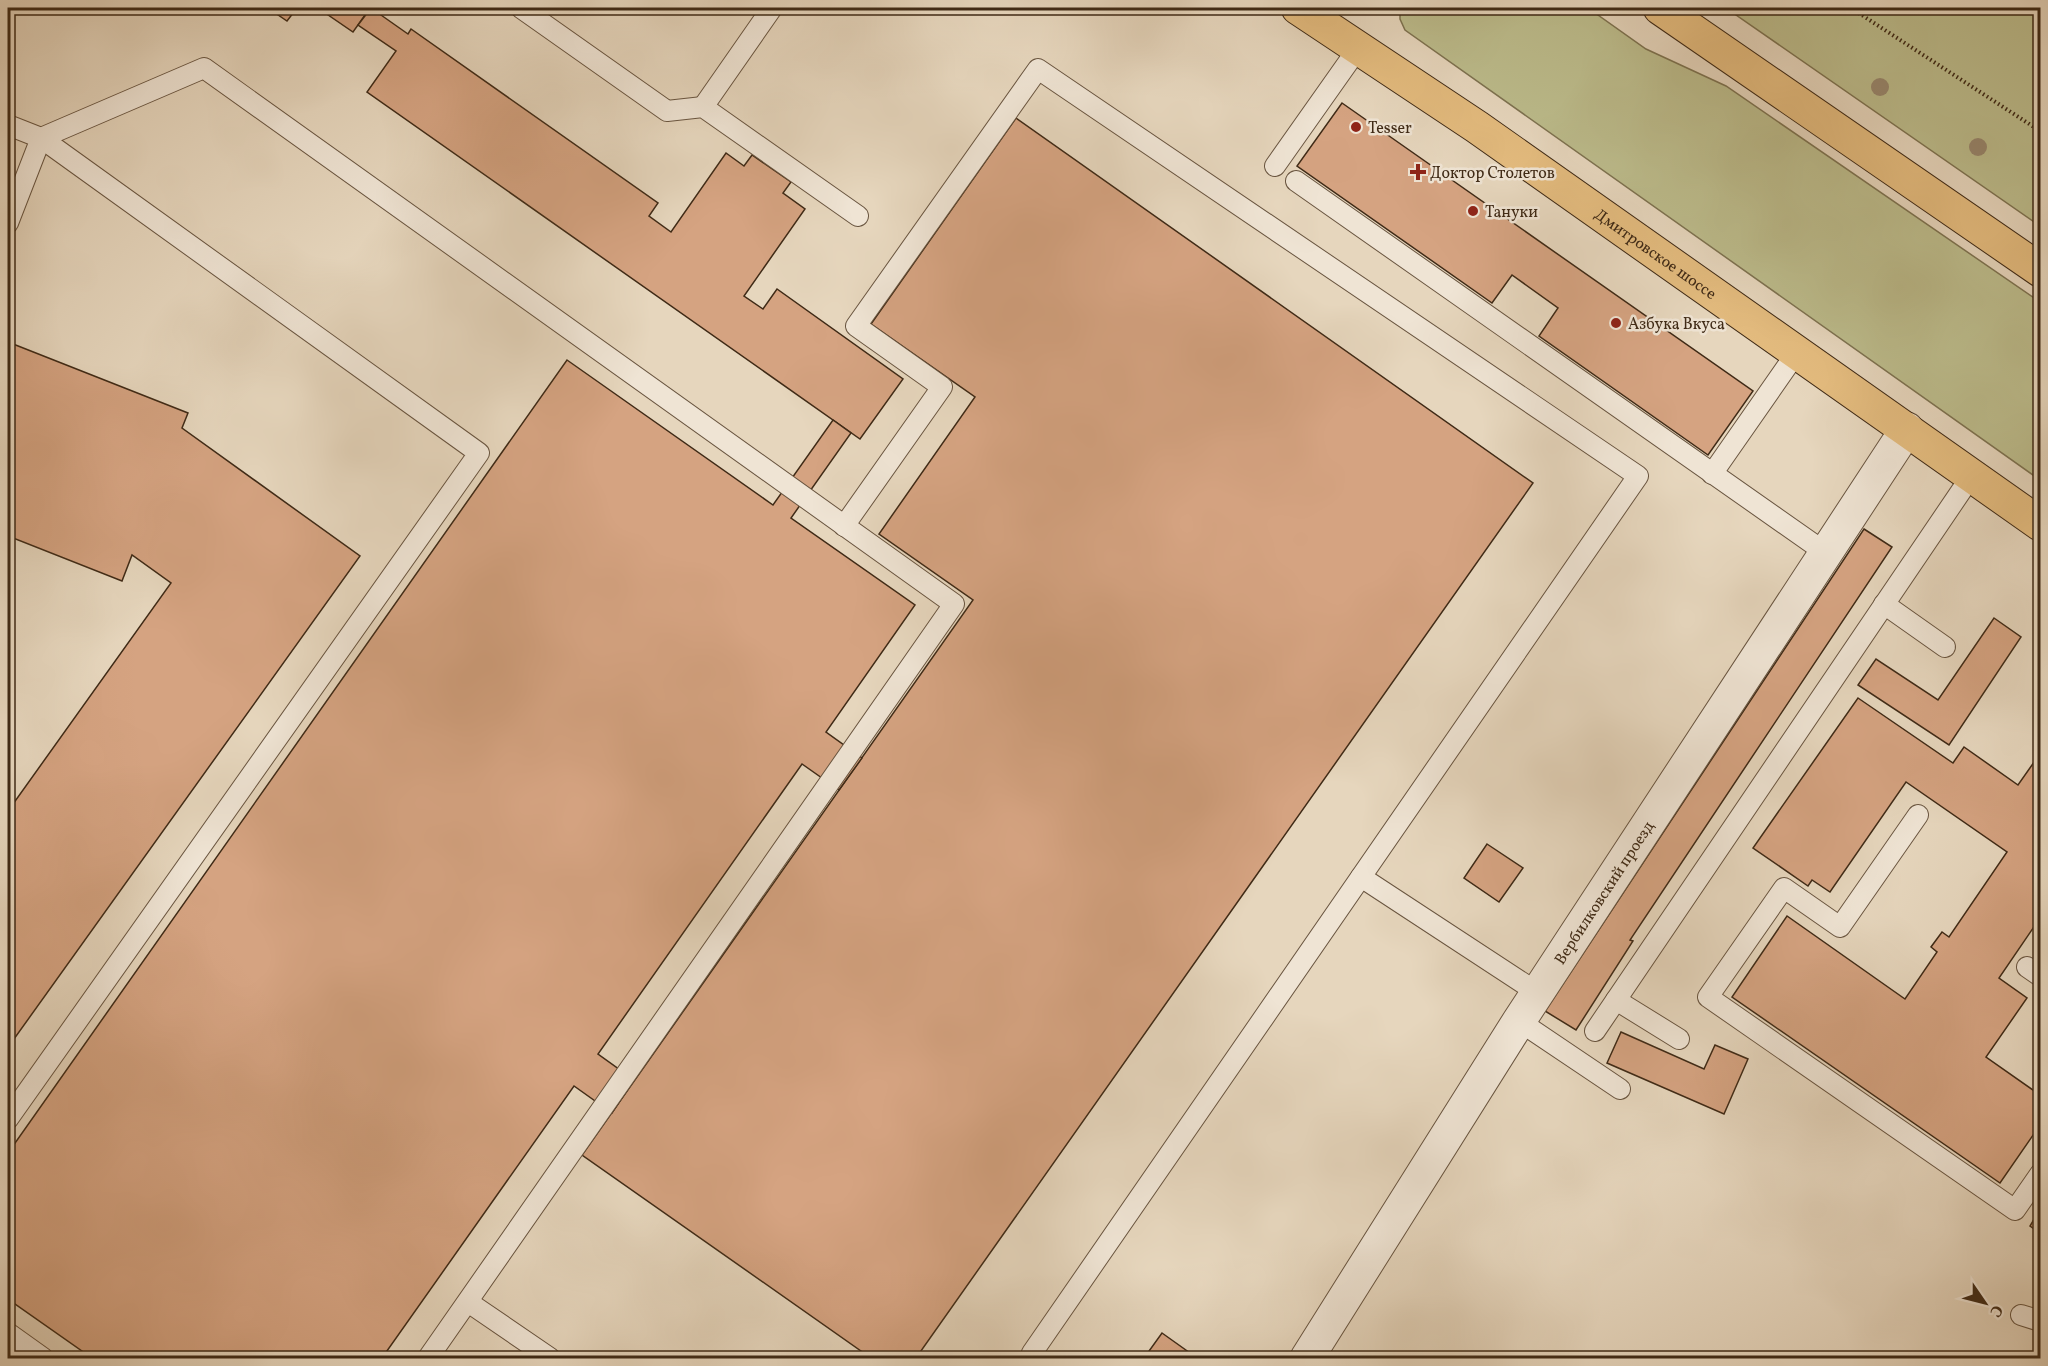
<svg xmlns="http://www.w3.org/2000/svg" width="2048" height="1366" viewBox="0 0 2048 1366" font-family="Vollkorn,serif">
	<rect width="100%" height="100%" fill="#e6d6bd"/>
	<filter id="stains"><feTurbulence type="fractalNoise" baseFrequency=".00333" numOctaves="4"/><feColorMatrix values="0 0 0 0 .2 0 0 0 0 .09 0 0 0 0 .02 0 0 0 .5 -.17"/></filter>
	<radialGradient id="worn" r=".72"><stop offset=".6" stop-color="#630" stop-opacity="0"/><stop offset="1" stop-color="#630" stop-opacity=".3"/></radialGradient>
	<g fill="#bcbc8c" stroke="#7e7351" stroke-width="1.5">
		<polygon points="1400,8 1588,8 1646,49 1726,86 2040,302 2040,480 1405,30 1400,19"/>
		<polygon points="1726,8 2035,8 2040,11 2040,226"/>
	</g>
	<g fill="#d5a381" stroke="#3f2a16" stroke-width="1.5">
		<polygon points="268,8 297,8 287,21"/>
		<polygon points="318,8 370,8 353,32"/>
		<polygon points="371,8 408,34 411,29 658,203 649,216 671,232 726,153 744,166 752,155 791,182 783,193 805,209 744,296 763,309 777,289 903,379 860,439 367,92 396,51 358,25"/>
		<polygon points="1342,103 1753,391 1708,455 1539,336 1558,308 1512,275 1492,303 1297,166"/>
		<polygon points="1016,118 1533,483 916,1358 871,1358 582,1155 973,600 879,534 975,397 871,324"/>
		<polygon points="8,342 188,413 182,428 360,556 9,1046 8,811 171,583 132,555 122,581 8,536"/>
		<polygon points="567,360 773,505 833,420 851,433 791,518 915,605 826,732 862,758 839,790 802,764 598,1054 634,1080 612,1113 574,1086 382,1358 92,1358 8,1299 8,1153"/>
		<polygon points="1864,529 1892,547 1630,940 1633,941 1576,1030 1545,1011"/>
		<polygon points="1994,618 2021,637 1949,745 1858,685 1876,659 1938,700"/>
		<polygon points="1858,698 1953,763 1964,747 2018,785 2039,755 2040,756 2040,918 1999,978 2027,998 1986,1057 2040,1095 2040,1125 2000,1183 1732,997 1787,916 1905,999 1937,952 1931,947 1942,932 1949,937 2007,852 1906,782 1830,892 1812,880 1808,886 1753,848"/>
		<polygon points="1487,844 1523,868 1499,902 1464,878"/>
		<polygon points="1621,1032 1704,1069 1715,1045 1748,1059 1724,1114 1607,1063"/>
		<polygon points="2040,1209 2040,1233 2030,1226"/>
		<polygon points="1162,1333 1197,1358 1144,1358"/>
	</g>
	<g fill="none" stroke-linecap="round" stroke-linejoin="round">
		<g stroke="#695540" stroke-width="22">
			<g id="service">
				<polyline points="521,8 667,111 703,107 858,216"/>
				<polyline points="703,107 772,8"/>
				<polyline points="8,125 41,138 479,453 8,1119"/>
				<polyline points="1275,166 1359,47"/>
				<polyline points="1296,181 1826,553"/>
				<polyline points="8,223 41,138 204,68 954,604 428,1358"/>
				<polyline points="1712,474 1797,352"/>
				<polyline points="844,526 942,387 856,326 1038,69 1638,476 1032,1353 1035,1358"/>
				<polyline points="1884,604 1945,647"/>
				<polyline points="1918,815 1840,927 1784,888 1708,997 2015,1210 2040,1174"/>
				<polyline points="1361,877 1538,993"/>
				<polyline points="2027,967 2040,976"/>
				<polyline points="1616,1000 1679,1039"/>
				<polyline points="1519,1021 1620,1089"/>
				<polyline points="1595,1031 1972,475"/>
				<polyline points="468,1302 550,1358"/>
				<polyline points="2021,1315 2040,1321"/>
				<polyline points="8,1333 43,1358"/>
			</g>
		</g>
		<g stroke="#695540" stroke-width="35">
			<g id="tertiary">
				<path id="s1" d="M1307 1358 1519 1021 1907 429"/>
			</g>
		</g>
		<g stroke="#3f2a16" stroke-width="35">
			<g id="primary">
				<path id="s2" d="M1298 8 1477 127 2040 524"/>
				<polyline points="1660,8 2040,270"/>
			</g>
		</g>
		<polyline stroke="#3f2a16" stroke-width="4" stroke-dasharray="1.5 3" stroke-linecap="butt" points="1851,8 2040,131"/>
		<use href="#service" stroke="#efe4d4" stroke-width="20"/>
		<use href="#tertiary" stroke="#efe4d4" stroke-width="33"/>
		<use href="#primary" stroke="#e3bb7e" stroke-width="33"/>
	</g>
	<g fill="#98876e">
		<circle cx="1880" cy="87" r="9"/>
		<circle cx="1978" cy="147" r="9"/>
	</g>
	<g fill="#8f2418" stroke="#efe4d4" stroke-width="2">
		<circle cx="1356" cy="127" r="6"/>
		<path d="M1415 163h6v6h6v6h-6v6h-6v-6h-6v-6h6z"/>
		<circle cx="1473" cy="211" r="6"/>
		<circle cx="1616" cy="323" r="6"/>
	</g>
	<g text-anchor="middle" stroke-width="5" stroke-linejoin="round" paint-order="stroke">
		<g font-size="16" fill="#3f2a16" stroke="#efe4d4" text-anchor="start">
			<text x="1368" y="133">Tesser</text>
			<text x="1430" y="178">Доктор Столетов</text>
			<text x="1485" y="217">Тануки</text>
			<text x="1628" y="329">Азбука Вкуса</text>
		</g>
		<g font-size="16" fill="#3f2a16" stroke="#efe4d4">
			<text dy="6" stroke="none"><textPath href="#s2" startOffset="434">Дмитровское шоссе</textPath></text>
			<text dy="6" stroke="none"><textPath href="#s1" startOffset="552">Вербилковский проезд</textPath></text>
		</g>
	</g>
	<rect width="2048" height="1366" fill="none" stroke="#e6d6bd" stroke-width="30"/>
	<rect x="9" y="9" width="2030" height="1348" fill="none" stroke="#3f2a16" stroke-width="3"/>
	<rect x="15" y="15" width="2018" height="1336" fill="none" stroke="#3f2a16" stroke-width="1.5"/>
	<g transform="translate(1985 1303) rotate(125)" stroke="#efe4d4" stroke-width="4.5" paint-order="stroke">
	<path d="M0-4.5L10 22L0 15L-10 22Z" fill="#3f2a16"/>
	<text y="-9" font-size="16" font-weight="bold" text-anchor="middle" fill="#3f2a16">С</text>
	</g>
	<rect width="100%" height="100%" filter="url(#stains)"/>
	<rect width="100%" height="100%" fill="url(#worn)"/>
</svg>
